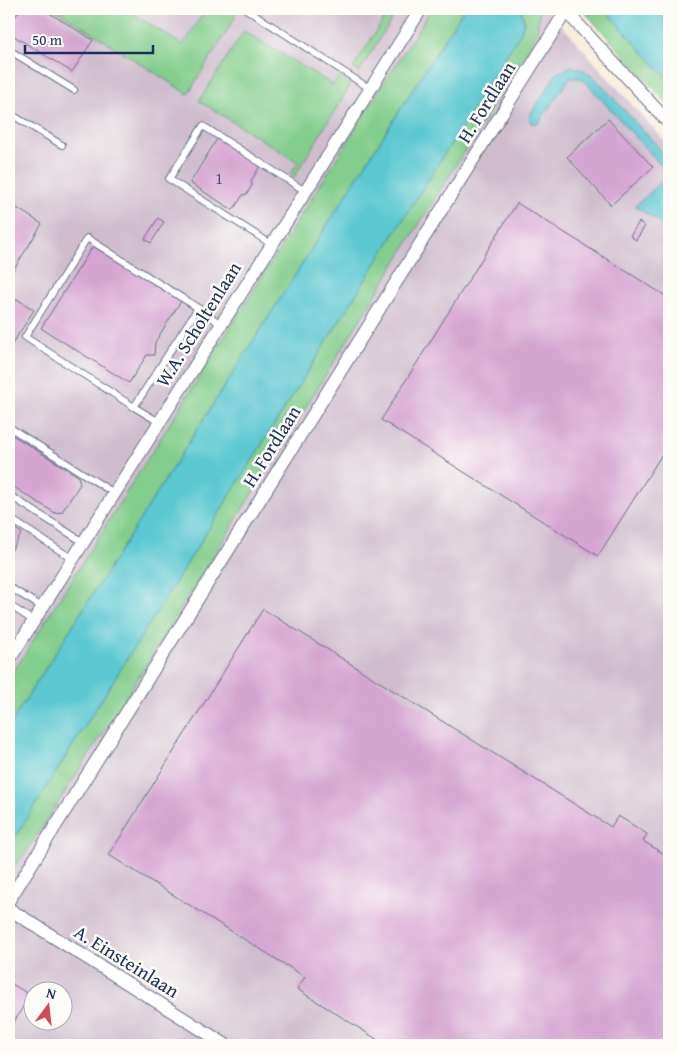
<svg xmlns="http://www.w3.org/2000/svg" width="678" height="1054" viewBox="0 0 678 1054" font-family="'Gentium Book Plus',serif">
	<rect width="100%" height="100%" fill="#fdfcf7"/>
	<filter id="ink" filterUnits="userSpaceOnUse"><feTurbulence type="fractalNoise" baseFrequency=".02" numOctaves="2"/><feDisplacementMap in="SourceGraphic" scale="10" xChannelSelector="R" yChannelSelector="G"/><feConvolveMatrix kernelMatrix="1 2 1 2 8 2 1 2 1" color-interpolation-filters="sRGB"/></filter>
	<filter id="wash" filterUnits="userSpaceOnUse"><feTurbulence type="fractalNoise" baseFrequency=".0096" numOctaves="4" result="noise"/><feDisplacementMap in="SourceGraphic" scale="20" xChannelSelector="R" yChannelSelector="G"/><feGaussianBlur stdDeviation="1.12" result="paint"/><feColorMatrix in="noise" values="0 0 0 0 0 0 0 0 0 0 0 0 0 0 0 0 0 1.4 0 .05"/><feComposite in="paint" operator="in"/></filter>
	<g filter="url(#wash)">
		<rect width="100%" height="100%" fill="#f7ecda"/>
		<path fill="#cfbdce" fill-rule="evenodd" d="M9 9H547L669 146V1045H9ZM32 992H62V1022H32Z"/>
		<g fill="#83ce8c" stroke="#4f7e75">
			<polygon points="55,9 125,9 183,45 206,9 233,9 235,18 188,94"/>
			<polygon points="390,9 398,9 359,72 353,68"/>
			<polygon points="431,9 464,9 9,726 9,679"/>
			<polygon points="521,9 540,9 537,32 531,44 113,718 24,855 9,871 9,847 521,32 524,21"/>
			<polygon points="582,9 604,9 669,80 669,106"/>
			<polygon points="244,31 333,85 340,75 350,86 294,177 290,174 298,162 199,101"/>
		</g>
		<g fill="#5bc8d2" stroke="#3b7c98">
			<polygon points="464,9 521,9 524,21 521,32 9,847 9,726"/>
			<polygon points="604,9 669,9 669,80"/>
			<polygon points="572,66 585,71 596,79 669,159 669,174 582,78 570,78 538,124 532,123 529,118 530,115 556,74"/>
			<polygon points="669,175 669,228 635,206"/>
		</g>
		<g id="blocks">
			<g fill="#d5a5d2">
				<polygon points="20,9 43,9 93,40 72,72 9,33 9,27"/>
				<polygon points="608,119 653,167 611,205 567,157"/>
				<polygon points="217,139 260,166 251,181 252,185 247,194 243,195 233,210 190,183"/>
				<polygon points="9,203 42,224 9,277"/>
				<polygon points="517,203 669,298 669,443 598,556 381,420"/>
				<polygon points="158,218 164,222 151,243 145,239"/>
				<polygon points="639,222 645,226 636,240 630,236"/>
				<polygon points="93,246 181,301 155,342 154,355 147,355 129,383 41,328"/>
				<polygon points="17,299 34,310 9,349 9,313"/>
				<polygon points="9,433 78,476 80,484 62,512 55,513 9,484"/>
				<polygon points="9,525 22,533 9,554"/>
				<polygon points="263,609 611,827 618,816 647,834 643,841 669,857 669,1045 386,1045 297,989 305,977 109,855"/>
				<polygon points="9,974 13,976 9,982 30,995 9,1030"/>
			</g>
		</g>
	</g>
	<g filter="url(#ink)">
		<use href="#blocks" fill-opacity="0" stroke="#687189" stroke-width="1"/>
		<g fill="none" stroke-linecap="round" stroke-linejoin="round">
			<g stroke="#687189" stroke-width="8">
				<g id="lane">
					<polyline points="246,9 369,88"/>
					<polyline points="9,50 74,90"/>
					<polyline points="9,113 62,145"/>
					<polyline points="271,244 169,179 203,126 305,191"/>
					<polyline points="134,407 25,337 87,238 198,308"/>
					<polyline points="159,422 134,407 198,308 221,324"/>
					<polyline points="9,427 114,493"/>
					<polyline points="9,495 83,542"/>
					<polyline points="9,518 73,559"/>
					<polyline points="9,587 42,607"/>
					<polyline points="9,605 34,621"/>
				</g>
			</g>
			<g stroke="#687189" stroke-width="14">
				<g id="street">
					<polyline points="564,9 669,123"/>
					<polyline points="9,660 421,9"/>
					<polyline points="9,900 566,11"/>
					<polyline points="9,909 226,1045"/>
				</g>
			</g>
			<use href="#lane" stroke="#fff" stroke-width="6"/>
			<use href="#street" stroke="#fff" stroke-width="12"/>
		</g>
	</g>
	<g text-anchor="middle" stroke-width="5" stroke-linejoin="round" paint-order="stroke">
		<g font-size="16" fill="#4a4c7b">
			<text x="219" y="184">1</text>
		</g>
		<g font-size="19" fill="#1b2f5e" stroke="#fdfcf7">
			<text transform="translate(486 102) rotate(-58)" y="7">H. Fordlaan</text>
			<text transform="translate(198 324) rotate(-58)" y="7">W.A. Scholtenlaan</text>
			<text transform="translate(271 446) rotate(-58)" y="7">H. Fordlaan</text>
			<text transform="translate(127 961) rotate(32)" y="7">A. Einsteinlaan</text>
		</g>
	</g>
	<rect width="678" height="1054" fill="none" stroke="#fdfcf7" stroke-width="30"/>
	<g transform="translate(48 1006) rotate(15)"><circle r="24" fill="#fdfcf7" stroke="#a3aaba"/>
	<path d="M0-4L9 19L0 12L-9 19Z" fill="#d1495b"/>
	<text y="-8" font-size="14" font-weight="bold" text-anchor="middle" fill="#1b2f5e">N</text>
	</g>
	<path d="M25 45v8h128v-8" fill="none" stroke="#1b2f5e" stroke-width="2.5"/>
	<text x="32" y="45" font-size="15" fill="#1b2f5e" stroke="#fdfcf7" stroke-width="4" paint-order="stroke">50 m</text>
</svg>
